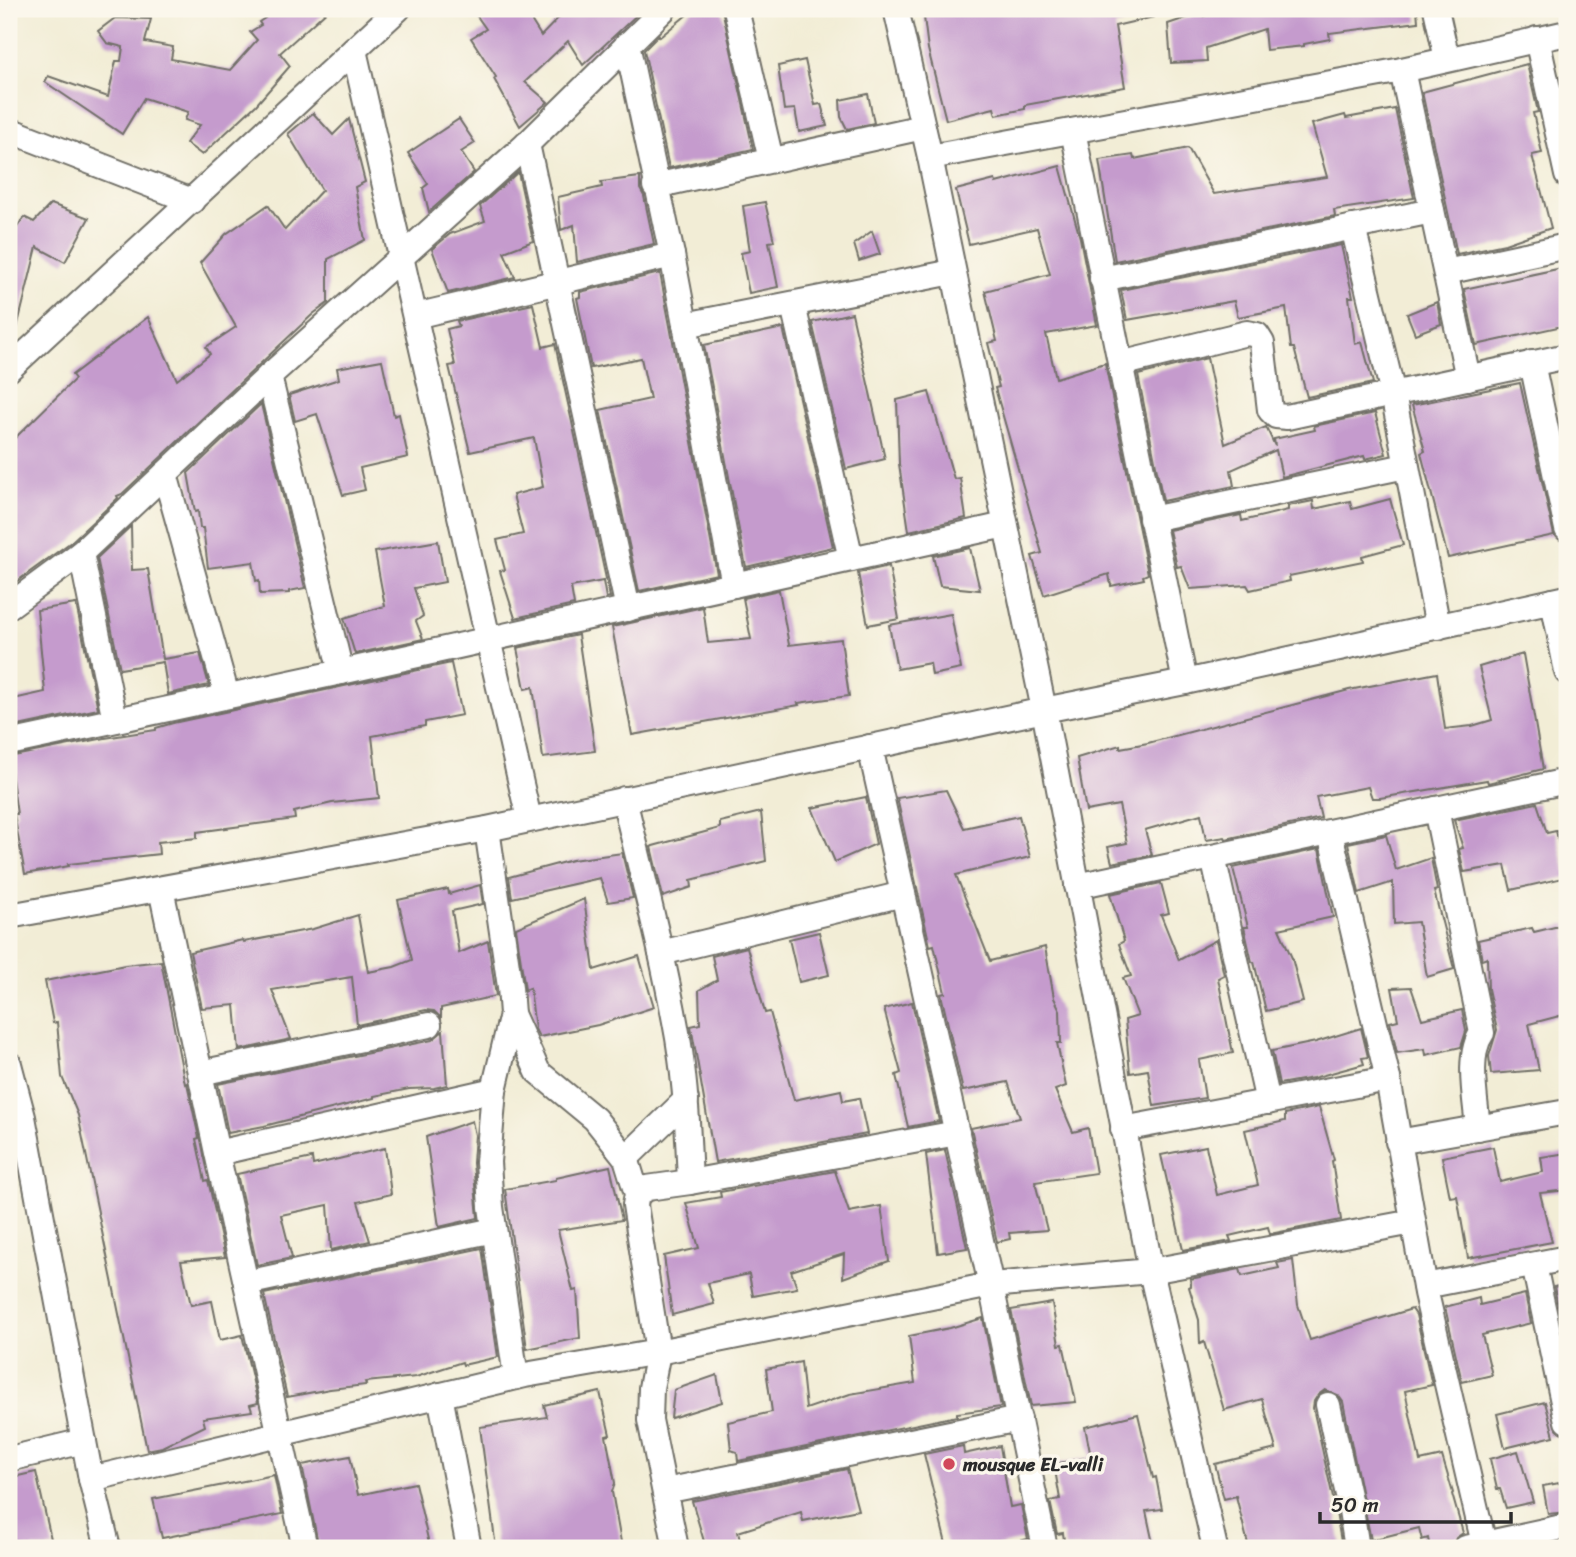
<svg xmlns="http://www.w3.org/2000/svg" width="1576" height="1557" viewBox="0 0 1576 1557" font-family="Sriracha,sans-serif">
	<rect width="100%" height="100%" fill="#fbf7ec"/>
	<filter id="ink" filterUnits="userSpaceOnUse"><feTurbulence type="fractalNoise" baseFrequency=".0143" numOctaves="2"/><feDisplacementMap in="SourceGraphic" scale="14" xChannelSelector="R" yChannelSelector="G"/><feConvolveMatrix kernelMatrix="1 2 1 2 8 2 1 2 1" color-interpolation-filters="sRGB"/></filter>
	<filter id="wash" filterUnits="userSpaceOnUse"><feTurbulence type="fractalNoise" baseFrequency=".00686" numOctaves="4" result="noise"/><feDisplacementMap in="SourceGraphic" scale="28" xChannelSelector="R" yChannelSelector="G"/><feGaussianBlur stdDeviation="1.57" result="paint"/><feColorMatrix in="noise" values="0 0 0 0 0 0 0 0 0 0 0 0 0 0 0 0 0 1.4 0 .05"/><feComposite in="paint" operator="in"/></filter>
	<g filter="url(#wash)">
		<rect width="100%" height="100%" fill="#f2edd6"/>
		<g id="blocks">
			<g fill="#c59bcd">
				<polygon points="258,9 329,9 280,53 290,66 256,105 202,155 186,143 200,125 185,120 188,112 144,98 122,134 45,82 48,76 108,97 116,61 121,61 123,47 107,43 98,31 115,18 151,19 145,42 173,47 171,59 230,70 257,40 250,32 261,25 259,22 265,18"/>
				<polygon points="472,9 524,9 541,36 567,9 643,9 583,65 568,41 525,82 548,102 520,126 494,79 496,77 471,38 486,29"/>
				<polygon points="694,9 722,9 753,149 669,168 644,50 659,35 660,37"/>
				<polygon points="923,9 1153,9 1154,17 1115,26 1125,87 1025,105 1025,109 996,115 994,108 946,120 928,49"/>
				<polygon points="1227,9 1417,9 1418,22 1329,33 1330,39 1304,44 1304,46 1266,50 1264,29 1206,48 1207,61 1171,63 1168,24 1204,12 1204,16"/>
				<polygon points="805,60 815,105 821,104 827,126 799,132 795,109 784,110 778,66"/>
				<polygon points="1527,64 1538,112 1533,113 1542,153 1532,155 1551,228 1505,244 1457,254 1422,92"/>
				<polygon points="868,94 874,123 847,129 841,117 840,100"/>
				<polygon points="1395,109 1414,198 1334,210 1335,216 1115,261 1099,160 1133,155 1134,159 1188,148 1214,194 1327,177 1312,124 1345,115 1346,118"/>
				<polygon points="313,113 333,135 349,119 365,182 355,187 365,240 328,259 328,303 313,314 122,494 117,496 118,498 71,542 9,587 9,444 75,379 72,375 148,317 177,380 210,354 206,347 236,327 200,263 226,234 268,205 285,230 322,190 288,134"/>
				<polygon points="459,119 475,143 461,152 474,172 429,212 423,188 428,184 408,153"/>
				<polygon points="1060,166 1080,238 1097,325 1046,334 1056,378 1105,363 1148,574 1143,576 1144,579 1111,586 1109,574 1044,595 1032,556 1042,553 995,388 999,387 988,343 997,341 985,291 1050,274 1037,228 969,244 956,190 995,180 996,183"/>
				<polygon points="518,172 533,241 504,252 515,277 448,293 432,249 450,234 485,221 480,206"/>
				<polygon points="640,177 640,189 644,196 654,244 577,262 574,225 561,230 558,197 602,187 601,182"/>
				<polygon points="765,202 774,241 769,242 778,287 749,293 741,253 750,251 743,206"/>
				<polygon points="51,204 89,218 65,262 37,247 16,332 9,331 9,239 24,217 34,222"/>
				<polygon points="872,231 880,254 859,261 854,244"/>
				<polygon points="1341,245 1353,297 1349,297 1355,344 1362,342 1373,383 1307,397 1294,348 1291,348 1286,308 1238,317 1234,301 1127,320 1121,290"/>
				<polygon points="1562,268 1567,292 1567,325 1476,345 1464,289"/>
				<polygon points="660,273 717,574 639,591 600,410 650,399 641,358 591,368 577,298 580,297 580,292"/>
				<polygon points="1437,302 1441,324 1415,334 1407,314"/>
				<polygon points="533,304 543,347 555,344 610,597 606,598 603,581 571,587 574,605 515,618 500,571 505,570 497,540 523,534 513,495 543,487 534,438 470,452 449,366 455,365 447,329 459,326 457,321"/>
				<polygon points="852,313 885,459 846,469 812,322"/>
				<polygon points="783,328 833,547 746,567 704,345"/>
				<polygon points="1207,358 1225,444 1266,427 1275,446 1274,439 1315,430 1314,426 1375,413 1386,454 1365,459 1364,456 1282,477 1276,450 1231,470 1234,486 1163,501 1138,375"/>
				<polygon points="382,360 394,416 399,414 408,457 360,468 365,490 343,495 317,414 295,421 289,395 339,379 337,368"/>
				<polygon points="1520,383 1554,535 1448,558 1421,453 1425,451 1412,405"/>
				<polygon points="929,392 954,479 960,478 966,518 909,531 899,464 897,400"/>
				<polygon points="261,404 305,588 289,591 289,593 260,594 259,580 256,581 253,562 208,568 203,528 200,528 198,511 195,512 188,473"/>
				<polygon points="1390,499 1403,545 1362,556 1363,561 1289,576 1290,581 1250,590 1247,585 1190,589 1181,566 1177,567 1169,530 1241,515 1242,521 1288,510 1288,506 1313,501 1314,509 1350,501 1352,509"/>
				<polygon points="131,526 132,570 148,569 163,659 200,653 209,685 168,694 163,662 120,669 97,558"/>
				<polygon points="438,541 445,582 414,588 423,616 416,621 423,639 355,654 344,618 385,606 375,552"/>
				<polygon points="970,548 980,590 940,586 933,556"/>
				<polygon points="889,566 899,619 868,625 858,573"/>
				<polygon points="779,590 789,645 841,639 849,696 798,703 799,705 632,735 612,627 703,607 708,643 751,639 743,598"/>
				<polygon points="76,604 98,709 9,728 9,700 45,692 37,610"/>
				<polygon points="951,614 961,669 932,675 930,663 897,669 889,625"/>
				<polygon points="578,635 595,751 543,758 533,687 525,689 517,648"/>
				<polygon points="1523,654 1543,769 1488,783 1487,780 1380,798 1372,798 1368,787 1316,797 1321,818 1226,839 1225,837 1206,840 1201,814 1145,830 1152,855 1112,863 1108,847 1127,843 1119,805 1086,811 1077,758 1120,745 1120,748 1148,743 1349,690 1437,673 1445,729 1472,726 1492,720 1479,667"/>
				<polygon points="451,663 462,715 425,722 425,726 372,736 379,798 332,803 294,812 295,819 197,832 197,838 158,842 159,854 68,864 69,866 25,874 14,814 17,814 9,757 105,738 156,730 156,728 173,723"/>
				<polygon points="946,790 964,828 1019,816 1030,857 956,875 990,961 1045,947 1054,998 1060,1010 1061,1043 1057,1043 1066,1086 1055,1090 1073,1132 1088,1128 1096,1173 1035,1182 1047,1230 1009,1233 1010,1239 997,1242 971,1128 1020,1118 1008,1082 963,1091 941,994 945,993 934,945 930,946 897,798"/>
				<polygon points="866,797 876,844 835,862 812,808"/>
				<polygon points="1537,803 1547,833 1556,831 1567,877 1511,890 1505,865 1464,872 1459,849 1463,848 1454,820"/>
				<polygon points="761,812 766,861 691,880 692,887 663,897 651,847 653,846 720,828 720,822"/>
				<polygon points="1386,835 1396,870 1431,858 1437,890 1434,891 1454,969 1427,977 1418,922 1394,924 1393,882 1359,893 1348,843"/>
				<polygon points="1319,849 1333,917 1279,929 1292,958 1303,1002 1266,1011 1254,962 1252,962 1244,927 1248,927 1233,868"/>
				<polygon points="622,853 633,898 608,902 600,878 512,898 509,877 572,860"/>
				<polygon points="1161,883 1169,913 1161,915 1179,960 1216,940 1224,975 1218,978 1233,1053 1199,1060 1205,1098 1154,1106 1148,1070 1130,1073 1125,1020 1138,1016 1123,978 1131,976 1119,944 1124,941 1110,894"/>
				<polygon points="480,885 483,904 452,911 459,953 488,941 496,996 441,1008 441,1018 434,1011 426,1010 357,1025 352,977 272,990 291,1039 239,1050 235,1005 202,1008 190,952 243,940 244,942 313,929 358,915 368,972 394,967 412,960 398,900 448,889 449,894"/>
				<polygon points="584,899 594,970 639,956 654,1007 598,1025 539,1037 535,1029 530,988 525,990 516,928"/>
				<polygon points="1567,924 1567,1014 1529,1024 1539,1070 1491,1074 1489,1056 1497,1030 1488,989 1487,958 1482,960 1478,940 1532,928 1534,932"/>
				<polygon points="819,932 829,975 799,982 789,939"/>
				<polygon points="747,947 765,1013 770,1012 794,1100 841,1090 843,1101 859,1098 867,1134 715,1162 691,1026 700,1024 699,990 717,980 712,956"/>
				<polygon points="161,961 185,1084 187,1083 199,1138 196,1139 205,1181 208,1180 225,1257 181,1261 191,1305 212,1301 220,1340 242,1335 258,1403 250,1405 252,1411 203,1418 205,1426 162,1447 147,1450 78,1115 62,1077 57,1022 53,1023 45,981 125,965"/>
				<polygon points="1411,987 1422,1019 1462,1010 1466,1031 1461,1047 1426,1055 1425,1049 1397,1053 1390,1022 1398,1020 1392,988"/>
				<polygon points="912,1002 939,1121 908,1127 896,1075 901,1073 884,1009"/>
				<polygon points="1361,1028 1368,1057 1362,1058 1364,1064 1313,1078 1279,1084 1272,1051 1316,1042"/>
				<polygon points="443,1031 447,1085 434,1088 409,1089 374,1096 374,1098 264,1126 228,1133 218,1084 432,1040"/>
				<polygon points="1319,1107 1334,1160 1332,1161 1341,1220 1270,1234 1268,1227 1229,1236 1231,1241 1183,1250 1161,1155 1206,1146 1217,1195 1258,1185 1245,1130 1285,1121 1285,1114"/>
				<polygon points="472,1121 475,1135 473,1163 478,1218 439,1227 426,1137"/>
				<polygon points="1493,1147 1500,1182 1543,1172 1541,1157 1567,1153 1567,1190 1540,1193 1552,1242 1468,1258 1457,1196 1450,1197 1442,1157"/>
				<polygon points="385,1148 391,1194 358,1202 370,1241 331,1250 328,1205 281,1215 292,1258 257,1265 237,1174 312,1158 313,1165"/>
				<polygon points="945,1150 967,1248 938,1253 926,1154"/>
				<polygon points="610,1166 622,1220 558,1230 573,1291 577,1290 580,1338 527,1349 505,1189 556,1180 556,1178"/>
				<polygon points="835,1171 849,1212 881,1206 889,1261 843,1278 844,1254 791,1271 797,1288 753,1296 749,1274 708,1283 714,1304 672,1315 664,1256 699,1248 686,1203 721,1197 720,1192"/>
				<polygon points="482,1248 498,1357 463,1365 462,1362 416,1377 365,1382 366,1385 330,1389 287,1397 264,1294"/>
				<polygon points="1293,1260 1298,1305 1310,1340 1412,1309 1416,1315 1432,1385 1405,1391 1420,1461 1442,1456 1453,1493 1452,1494 1463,1533 1456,1538 1452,1548 1430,1548 1428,1538 1422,1540 1419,1528 1371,1540 1343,1402 1338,1395 1325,1390 1318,1395 1314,1401 1313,1408 1335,1507 1342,1547 1249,1548 1236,1496 1224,1499 1215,1464 1276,1449 1262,1399 1224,1410 1204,1342 1200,1344 1199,1320 1189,1287 1191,1286 1190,1279 1240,1269 1242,1276 1279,1268 1277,1263"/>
				<polygon points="1567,1284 1567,1314 1560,1316 1554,1287"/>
				<polygon points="1525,1294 1531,1323 1482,1335 1492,1375 1462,1382 1445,1307 1479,1298 1480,1305"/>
				<polygon points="1052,1303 1059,1345 1063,1344 1076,1402 1031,1406 1011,1310"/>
				<polygon points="983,1318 1001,1407 957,1413 957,1416 738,1461 737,1452 731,1450 728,1422 772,1412 766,1369 801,1362 806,1409 850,1394 915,1383 909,1336 950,1328"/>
				<polygon points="717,1375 722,1402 671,1418 674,1390"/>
				<polygon points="600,1392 610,1435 606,1436 615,1483 612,1492 622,1548 496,1548 480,1427 547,1417 544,1405"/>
				<polygon points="1545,1402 1554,1436 1505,1448 1497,1414"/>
				<polygon points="1138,1414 1153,1478 1156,1477 1162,1509 1146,1511 1154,1548 1065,1548 1063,1533 1057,1534 1050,1501 1060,1499 1054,1464 1091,1457 1085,1427"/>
				<polygon points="963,1446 964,1454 1000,1446 1010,1507 1021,1505 1028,1539 988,1548 947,1548 924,1454"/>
				<polygon points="1518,1451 1533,1502 1506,1508 1500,1489 1497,1489 1490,1459"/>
				<polygon points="350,1456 358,1495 415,1483 430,1548 319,1548 302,1465"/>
				<polygon points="847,1469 858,1510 803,1521 801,1512 738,1532 742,1548 706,1548 692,1501"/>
				<polygon points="36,1472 53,1548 9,1548 9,1478"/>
				<polygon points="274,1475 282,1514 162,1538 153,1499"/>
				<polygon points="1565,1482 1567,1512 1548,1514 1543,1486"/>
			</g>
		</g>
	</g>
	<g filter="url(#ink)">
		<use href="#blocks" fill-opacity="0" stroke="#716f67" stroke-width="2"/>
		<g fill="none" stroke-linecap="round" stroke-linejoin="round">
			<g stroke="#716f67" stroke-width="28">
				<g id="minor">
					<polyline points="736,9 771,160"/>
					<polyline points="896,9 930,157 1044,710 1151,1271 1215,1548"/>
					<polyline points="1436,9 1447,59"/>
					<polyline points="1537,39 1567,175"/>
					<polyline points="627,44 672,255 734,585"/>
					<polyline points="354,50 529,819"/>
					<polyline points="1402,70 1468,378"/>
					<polyline points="9,130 192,201"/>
					<polyline points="1073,131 1185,682"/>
					<polyline points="527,144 628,609"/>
					<polyline points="930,157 1402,70 1567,33"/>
					<polyline points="655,186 923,127"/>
					<polyline points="1353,227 1393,394 1438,627"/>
					<polyline points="1446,272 1567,246"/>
					<polyline points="1102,279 1432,211"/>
					<polyline points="793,305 851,559"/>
					<polyline points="415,316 672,255"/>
					<polyline points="685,325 953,272"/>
					<polyline points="1532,363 1567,529"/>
					<polyline points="1120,364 1247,333 1257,335 1262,343 1270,410 1276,416 1287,417 1567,356"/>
					<polyline points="9,369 398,9"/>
					<polyline points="269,376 341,672"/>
					<polyline points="165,474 227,696"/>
					<polyline points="1151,519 1406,466"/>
					<polyline points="81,553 115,720"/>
					<polyline points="1553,601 1567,672"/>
					<polyline points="9,606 81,553 269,376 527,144 664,9"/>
					<polyline points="9,743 341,672 1005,525"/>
					<polyline points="870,747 991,1285 1045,1548"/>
					<path d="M624 799C643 878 664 958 678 1038 686 1086 688 1134 690 1182"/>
					<path d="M1436 809 1482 1033C1466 1055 1476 1102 1478 1128"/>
					<polyline points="487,829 510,987 512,1014 494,1090 488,1162 491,1207 516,1377"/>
					<polyline points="1330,833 1388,1079 1426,1293 1484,1544"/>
					<polyline points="1213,857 1268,1102"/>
					<polyline points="1077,886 1567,781"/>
					<polyline points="161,889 217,1153 305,1548"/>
					<polyline points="9,916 487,829 1044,710 1185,682 1567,598"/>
					<polyline points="661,953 903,894"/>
					<polyline points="512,1014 538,1072 595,1119 626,1158 637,1194 635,1205 658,1352 651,1388 650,1420 676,1548"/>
					<polyline points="9,1064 23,1117 91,1479 108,1548"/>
					<polyline points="200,1073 429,1025"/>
					<polyline points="1123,1129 1388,1079"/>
					<polyline points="1398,1142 1567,1112"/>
					<polyline points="217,1153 494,1090"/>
					<polyline points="626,1158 686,1100"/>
					<polyline points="637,1194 647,1188 690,1182 957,1133"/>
					<polyline points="1534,1265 1567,1421"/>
					<polyline points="246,1283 494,1230"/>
					<polyline points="1425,1286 1567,1258"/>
					<polyline points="440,1395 469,1548"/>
					<polyline points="1328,1405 1350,1504 1357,1548"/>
					<polyline points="9,1459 84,1441"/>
					<polyline points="91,1479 525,1375 658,1352 991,1285 1151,1271 1413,1222"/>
					<polyline points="665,1491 1019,1419"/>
					<polyline points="1466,1548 1567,1526"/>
				</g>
			</g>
			<use href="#minor" stroke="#fff" stroke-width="24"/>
		</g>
	</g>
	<circle fill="#d1495b" stroke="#fbf7ec" stroke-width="2.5" cx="949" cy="1464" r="7"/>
	<g text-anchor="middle" stroke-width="7" stroke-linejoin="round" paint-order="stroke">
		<g font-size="19" font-weight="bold" fill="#2b2b2b" stroke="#fbf7ec" text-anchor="start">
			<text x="963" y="1471">mousque EL-valli</text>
		</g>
	</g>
	<rect width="1576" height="1557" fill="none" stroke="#fbf7ec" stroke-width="35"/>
	<path d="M1320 1512v10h191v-10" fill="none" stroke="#2b2b2b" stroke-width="3.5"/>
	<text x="1331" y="1512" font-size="21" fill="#2b2b2b" stroke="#fbf7ec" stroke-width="5" paint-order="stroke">50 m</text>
</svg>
